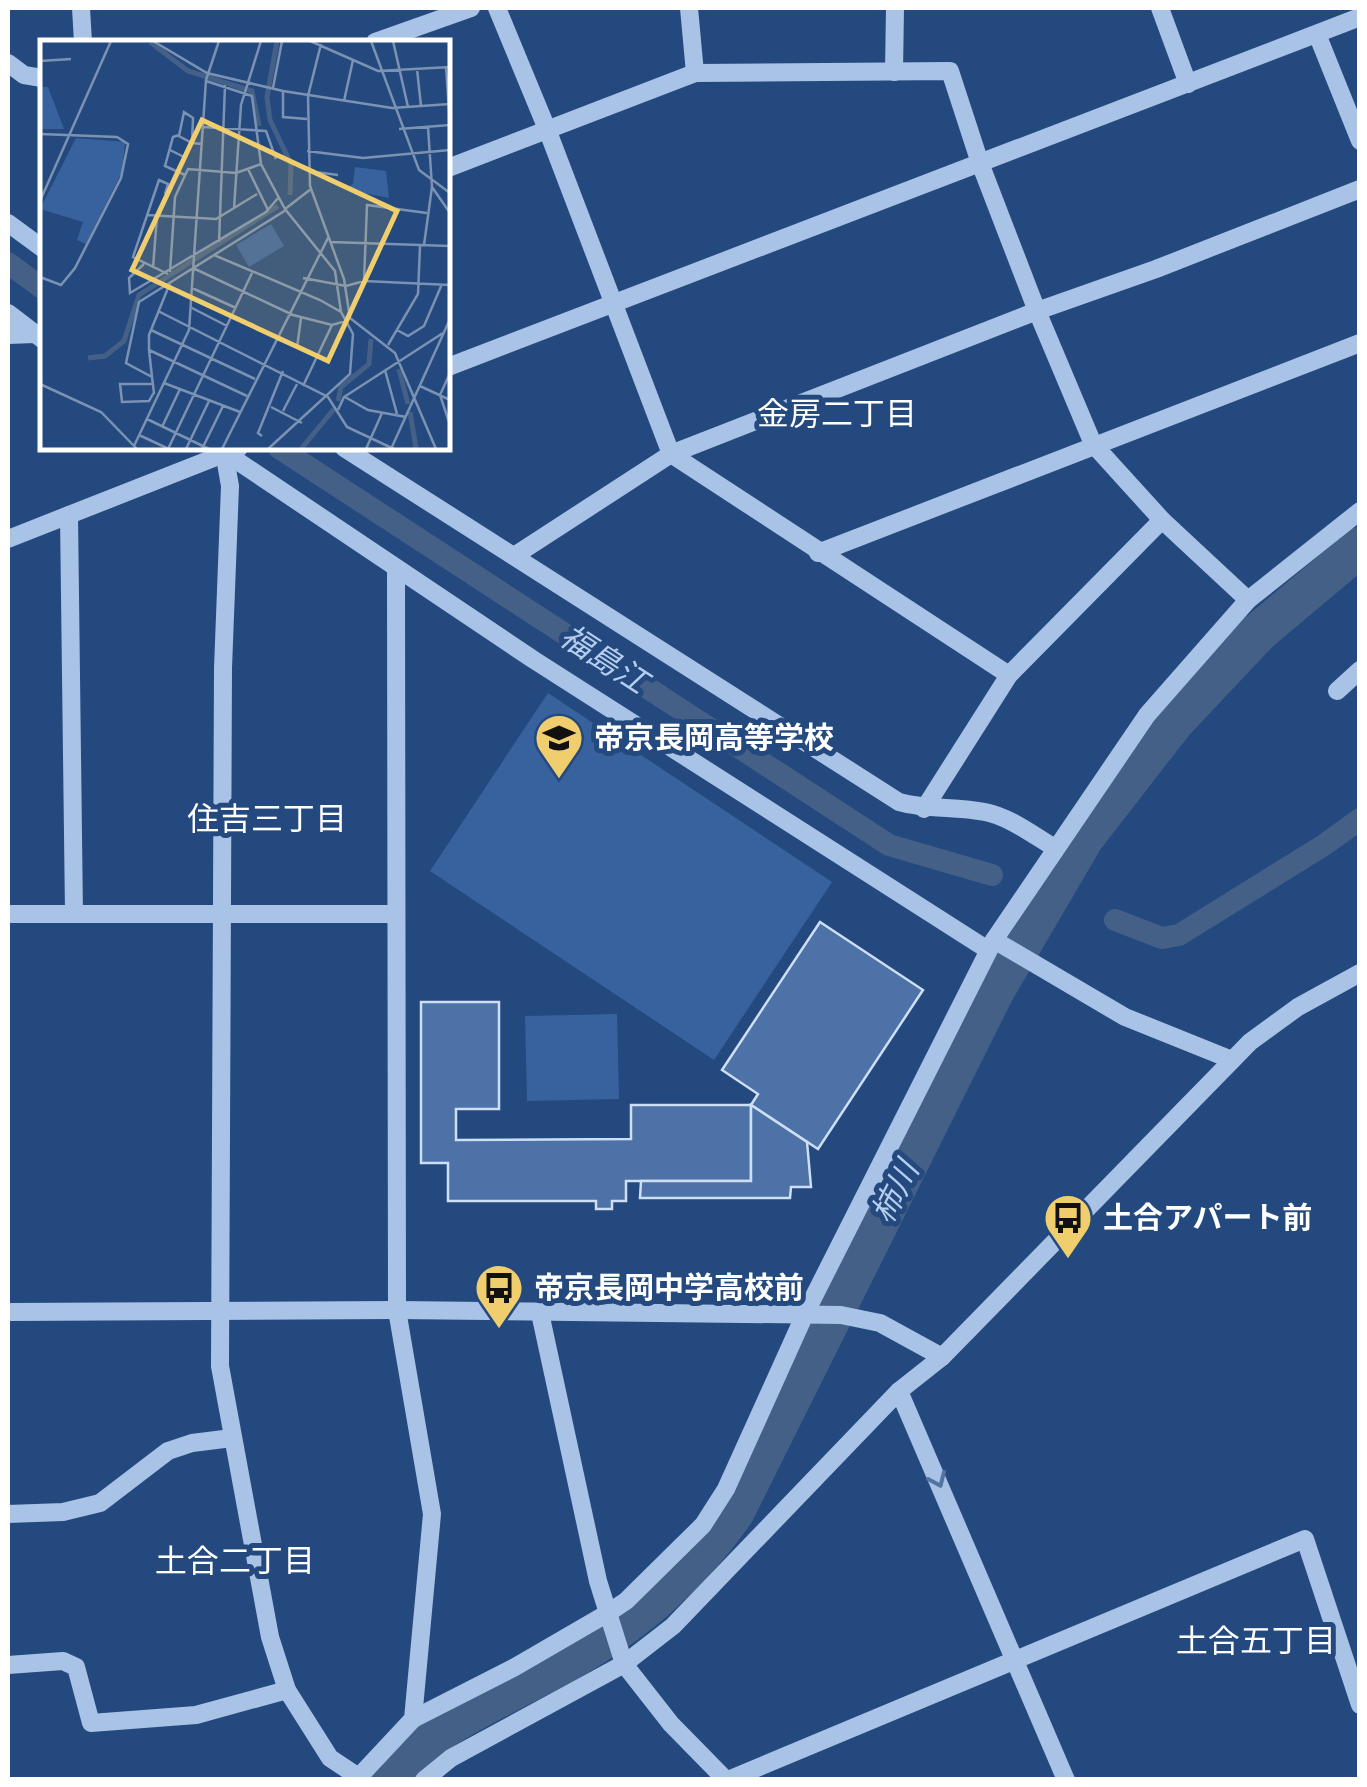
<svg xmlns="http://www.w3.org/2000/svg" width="1367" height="1787" viewBox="0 0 1367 1787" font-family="Manrope,'Noto Sans JP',sans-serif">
	<rect width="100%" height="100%" fill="#24497f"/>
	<g fill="#38629d">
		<polygon points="548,693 832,882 714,1060 430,871"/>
		<polygon points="617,1014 619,1099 527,1101 525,1016"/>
	</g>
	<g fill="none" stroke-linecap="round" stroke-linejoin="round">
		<g stroke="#446087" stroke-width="22">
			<polyline points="8,263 42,288"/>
			<polyline points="279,448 889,845 992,875"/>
			<polyline points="1115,920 1162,938 1179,935 1324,845 1360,819"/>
		</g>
		<path stroke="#446087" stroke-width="40" d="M385 1780C429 1727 491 1703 550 1671 625 1631 685 1582 734 1513L995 990 1084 838 1174 722 1259 632 1360 547"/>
	</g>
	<g fill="#4c72a8" stroke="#cddef5" stroke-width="2.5">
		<polygon points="820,922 923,990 818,1149 751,1105 758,1094 722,1070"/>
		<polygon points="421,1002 499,1002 499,1109 456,1109 456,1140 631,1139 631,1105 751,1105 751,1181 626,1181 626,1201 612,1201 612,1209 596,1209 596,1201 448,1201 448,1163 421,1163"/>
		<polygon points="751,1105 807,1142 811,1187 791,1187 790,1198 640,1198 641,1181 751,1181"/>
	</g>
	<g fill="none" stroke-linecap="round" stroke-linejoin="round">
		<g stroke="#a9c3e6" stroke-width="18">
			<polyline points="81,8 83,42"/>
			<polyline points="497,8 547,129 671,454 1009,675"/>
			<polyline points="689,8 695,73"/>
			<polyline points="1160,8 1188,84"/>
			<polyline points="1317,34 1360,141"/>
			<polyline points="375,42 471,8"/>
			<polyline points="8,63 24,75 42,78"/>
			<polyline points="894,72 895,8"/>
			<polyline points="448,168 695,73 950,71 980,163 1037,311 1093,444 1162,520 1248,600"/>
			<polyline points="8,223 42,248"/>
			<polyline points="8,313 42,339"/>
			<polyline points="8,335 35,334"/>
			<polyline points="448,367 1360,17"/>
			<path d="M344 448 899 802C928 810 956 806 985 812 1010 817 1033 835 1055 848"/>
			<polyline points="221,450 534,660 988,950"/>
			<polyline points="224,452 230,486 223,668 220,1366 270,1637 287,1690 330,1758 363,1780"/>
			<polyline points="69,515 74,914"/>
			<polyline points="8,539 239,448"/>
			<polyline points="818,553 1360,343"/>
			<polyline points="514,556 671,454 1037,311 1156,269 1360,189"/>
			<polyline points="1337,691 1360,670"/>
			<polyline points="924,809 1009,675 1162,520"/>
			<polyline points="8,914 395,914"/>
			<polyline points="994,940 1125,1017 1232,1060"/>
			<polyline points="8,1312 397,1310 841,1315 880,1323 942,1357"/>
			<polyline points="540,1313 598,1581 624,1664 671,1724 726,1780"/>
			<polyline points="899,1391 1066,1780"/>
			<polyline points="8,1514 63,1512 100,1503 168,1451 192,1443 232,1438"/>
			<polyline points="8,1665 63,1661 76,1667 91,1723 196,1715 287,1690"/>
			<polyline points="413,1719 515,1667 608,1613 626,1601 703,1525 726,1489 805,1314 994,940 1147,715 1248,600 1360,511"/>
			<polyline points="356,1780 413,1719 432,1514 397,1310 396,569"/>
			<polyline points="424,1780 451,1758 624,1664 673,1626 899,1391 942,1357 1250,1042 1298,1007 1360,973"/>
			<polyline points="728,1780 1305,1539 1360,1705"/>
		</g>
	</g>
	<defs><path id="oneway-chevron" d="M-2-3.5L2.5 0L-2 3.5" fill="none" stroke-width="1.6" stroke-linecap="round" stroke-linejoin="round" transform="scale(2.5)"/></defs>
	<use stroke="#5374a3" href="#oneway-chevron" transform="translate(938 1480) rotate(66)"/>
	<defs>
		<g id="school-pin" transform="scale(2.5)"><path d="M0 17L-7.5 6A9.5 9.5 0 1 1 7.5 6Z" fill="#f1ce6d" stroke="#24497f"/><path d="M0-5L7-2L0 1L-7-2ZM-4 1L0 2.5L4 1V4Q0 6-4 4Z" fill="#111"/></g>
		<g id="bus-pin" transform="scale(2.5)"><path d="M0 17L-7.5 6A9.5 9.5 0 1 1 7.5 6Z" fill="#f1ce6d" stroke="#24497f"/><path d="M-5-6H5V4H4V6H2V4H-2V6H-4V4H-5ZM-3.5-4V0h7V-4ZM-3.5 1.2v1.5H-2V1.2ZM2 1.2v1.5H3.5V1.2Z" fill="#111"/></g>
	</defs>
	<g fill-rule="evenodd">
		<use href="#school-pin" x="559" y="738"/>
		<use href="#bus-pin" x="1068" y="1218"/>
		<use href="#bus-pin" x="499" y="1288"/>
	</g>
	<g text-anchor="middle" stroke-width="10" stroke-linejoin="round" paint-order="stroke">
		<g font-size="30" font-weight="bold" fill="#fff" stroke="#24497f" text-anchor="start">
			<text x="594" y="748">帝京長岡高等学校</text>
			<text x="1103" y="1228">土合アパート前</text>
			<text x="534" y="1298">帝京長岡中学高校前</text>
		</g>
		<g font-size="32" fill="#fff" stroke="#24497f">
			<text x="837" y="425">金房二丁目</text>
			<text x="267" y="830">住吉三丁目</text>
			<text x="235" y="1572">土合二丁目</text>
			<text x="1256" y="1652">土合五丁目</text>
		</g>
		<g font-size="32" font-style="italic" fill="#b5cdee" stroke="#24497f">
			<text transform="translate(604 659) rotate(33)" y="11">福島江</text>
			<text transform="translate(895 1192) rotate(-63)" y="11">柿川</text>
		</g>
	</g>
	<g transform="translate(40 40)">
		<rect width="410" height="410" fill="#24497f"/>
		<path d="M0 47H8L24 89H0ZM36 98 85 102 82 132 46 204 37 200 43 182 0 169ZM315 127 346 131 349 158 304 149 313 144ZM231 184 244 206 209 227 196 205Z" fill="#38629d"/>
		<path fill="none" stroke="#446087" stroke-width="5" d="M237 1 227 57 230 80 251 124 250 155M110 2 148 31 212 51 219 86M48 318 65 316 84 301 99 255 238 166M359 329 368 364M298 361 301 347 329 324 331 299M370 372 376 408M261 409 294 369"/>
		<path fill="none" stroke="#7c92b2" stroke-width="2.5" d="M113 1 167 33 243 51 352 68 410 64M270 1 338 31 410 27M331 1 379 130 410 153M353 1 368 67M281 4 268 56 270 146 304 239 310 278 355 313 396 409M0 21 31 19M406 27 410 85M377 29 381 66M166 41 212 56 221 124 245 169 295 231 301 272M233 48 242 1M243 51V77L267 79M304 61 313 20M163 87 226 91 236 119M359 89 410 85M0 94 77 97 88 104 81 138 35 228 21 245 0 237M139 95 133 97 125 126 145 135M152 103 153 78 144 72 139 96 152 103 162 104M130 110 144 117 137 131M267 111 323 118 410 110M208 129 228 170M268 131 298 135M392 147 410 173M125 154 128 144 119 140 93 217 128 234M0 161 71 1M194 168 201 65 221 1M245 169 271 149M107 175 176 179 217 154M179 202 185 45M290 202 410 206M384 205 392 147 388 87M174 215 280 260 301 272 313 294 310 334 228 409M104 224 89 238 90 253 226 172 239 157M113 228 117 176M153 228 253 275 292 285 306 281M130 232 135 157 148 129 196 133 221 124M263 238 306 246 324 241 410 245M324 241 327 165 387 173M152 248 196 268M150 267 187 286M118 271 288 357 307 387 354 409M111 290 215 339M357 290 368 296 384 286 402 244M235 298 274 314M348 305 378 254 380 206M257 308 261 278M109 310 207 356M345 330 357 374M410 333 400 355 410 385M112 337 86 323 99 262 246 170M124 343 200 372M0 344 61 372 97 409M113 344H80L82 362 109 361 113 354 114 353 112 337 109 310V295L130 243M263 346 292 285M380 346 410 360M305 357 328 370 366 377M231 367 262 383M298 370 304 357 403 293M243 371 257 344M107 379 169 409M122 387 140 349M99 395 129 409M222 396 218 393 243 331M94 406 149 290 166 40 179 1M128 409 212 233M146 409 169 361M162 409 183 366M182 409 289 196M326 409 342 373M351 409 410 279"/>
		<path fill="#f1ce6d" fill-opacity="0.15" stroke="#f1ce6d" stroke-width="5" d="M162 80 357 171 288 321 92 230Z"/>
		<rect width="410" height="410" fill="none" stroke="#fff" stroke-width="5"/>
	</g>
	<rect width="1367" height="1787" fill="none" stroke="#ffffff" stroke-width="20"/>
</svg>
